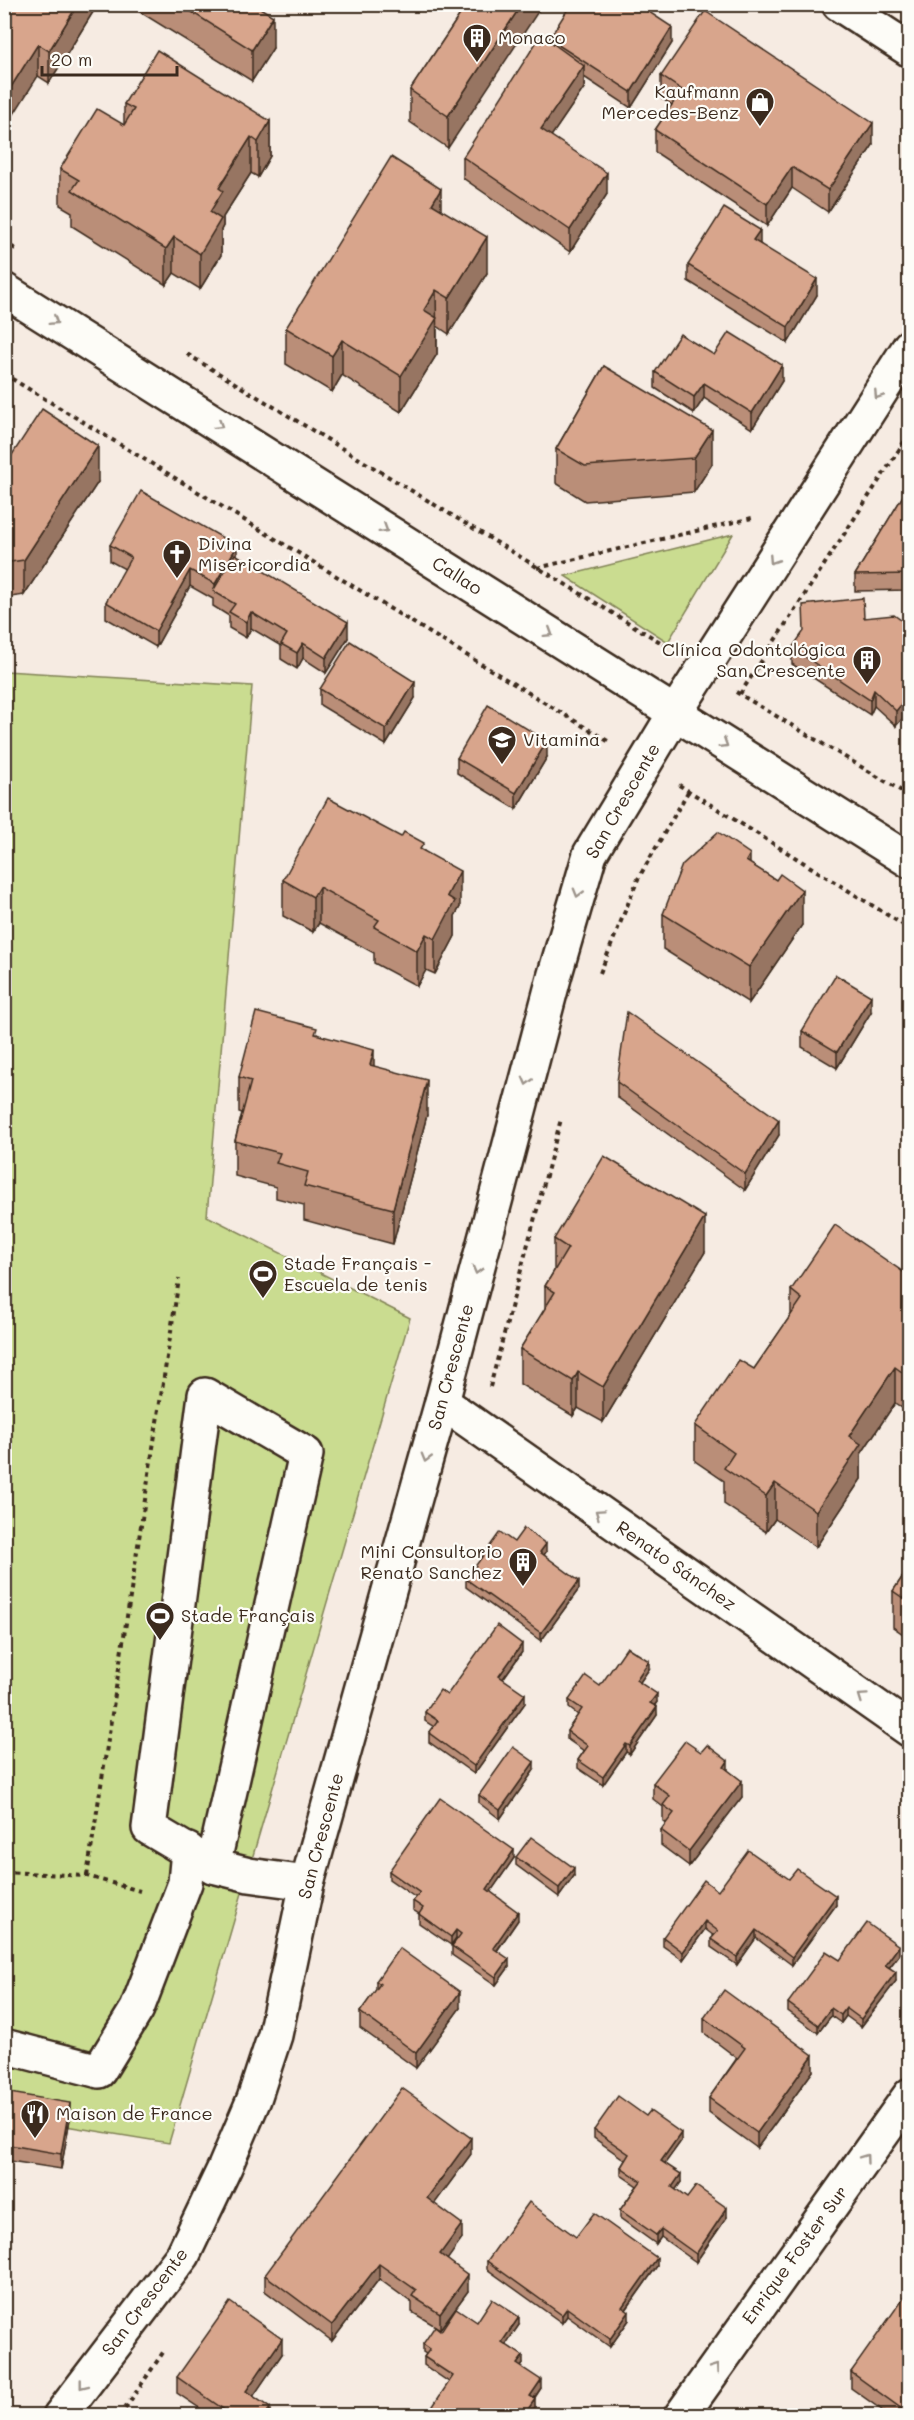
<svg xmlns="http://www.w3.org/2000/svg" width="914" height="2420" viewBox="0 0 914 2420" font-family="Mali,sans-serif">
	<rect width="100%" height="100%" fill="#f6ebe2"/>
	<filter id="ink" filterUnits="userSpaceOnUse"><feTurbulence type="fractalNoise" baseFrequency=".0167" numOctaves="2"/><feDisplacementMap in="SourceGraphic" scale="12" xChannelSelector="R" yChannelSelector="G"/><feConvolveMatrix kernelMatrix="1 2 1 2 8 2 1 2 1" color-interpolation-filters="sRGB"/></filter>
	<g filter="url(#ink)">
		<g fill="#cadc90" stroke="#828357" stroke-width="1.5">
			<polygon points="733,534 668,642 565,576"/>
			<polygon points="5,671 252,686 207,1216 410,1318 169,2143 5,2116"/>
		</g>
		<g fill="none" stroke-linecap="round" stroke-linejoin="round">
			<g stroke="#3b2a1e" stroke-width="38">
				<g id="minor">
					<polyline points="839,4 910,50"/>
					<polyline points="4,290 910,861"/>
					<polygon points="205,1395 306,1454 213,1866 149,1828"/>
					<polyline points="442,1402 910,1730"/>
					<polyline points="213,1866 249,1875 307,1883"/>
					<polyline points="4,2046 99,2071 137,2009 185,1883 188,1850"/>
					<polyline points="60,2416 183,2255 225,2167 254,2099 275,2035 307,1883 442,1402 555,974 590,854 675,713 910,346"/>
					<polyline points="681,2416 910,2095"/>
				</g>
			</g>
			<g stroke="#3b2a1e" stroke-width="4" stroke-dasharray="4.5 4.5" stroke-linecap="butt">
				<polyline points="4,242 19,251"/>
				<polyline points="187,354 670,648"/>
				<polyline points="4,374 611,743"/>
				<polyline points="537,568 752,518"/>
				<polyline points="736,692 910,796"/>
				<polyline points="740,694 910,433"/>
				<polyline points="679,785 910,929"/>
				<polyline points="600,973 638,879 689,790"/>
				<polyline points="490,1387 561,1119"/>
				<polyline points="4,1872 87,1876 140,1891"/>
				<polyline points="87,1876 179,1279"/>
				<polyline points="120,2416 164,2351"/>
			</g>
			<use href="#minor" stroke="#fdfcf7" stroke-width="33"/>
		</g>
		<g fill="#ba8e78" stroke="#3b2a1e" stroke-width="1.5">
			<polygon points="4,4 98,4 49,83 38,76"/>
			<polygon points="127,4 254,4 273,48 252,81"/>
			<polygon points="393,4 403,4 400,9"/>
			<polygon points="467,4 448,148 410,122 410,90"/>
			<polygon points="549,39 672,43 631,108 584,77 584,88 551,136 607,194 570,252 463,178 463,157 549,41"/>
			<polygon points="661,76 873,145 828,212 792,188 767,226 655,152 655,130 672,105 661,98"/>
			<polygon points="124,104 270,121 270,156 258,177 251,173 223,217 223,226 221,230 221,255 200,289 174,273 166,285 72,226 72,212 60,205 60,169 124,125"/>
			<polygon points="441,209 487,273 449,334 437,326 437,354 401,412 342,375 332,392 286,364 286,328"/>
			<polygon points="760,244 817,295 788,343 688,281 688,265"/>
			<polygon points="714,355 782,381 752,429 704,398 694,413 655,388 655,372"/>
			<polygon points="604,366 712,464 694,492 585,501 556,483 556,449"/>
			<polygon points="4,467 98,482 24,595 4,598"/>
			<polygon points="909,486 909,590 855,591 855,575"/>
			<polygon points="110,545 237,555 348,638 326,673 303,658 297,669 281,659 281,646 251,628 246,638 229,628 229,616 213,606 213,599 190,586 156,647 106,618 106,602 125,569 110,561"/>
			<polygon points="864,618 909,626 896,726 874,706 870,715 792,664 792,648"/>
			<polygon points="320,689 415,698 386,745 320,705"/>
			<polygon points="547,757 516,809 457,773 457,758"/>
			<polygon points="424,851 460,907 455,916 455,936 435,974 426,970 417,986 374,963 374,953 319,923 313,932 283,916 283,880"/>
			<polygon points="750,864 776,880 802,925 749,1003 663,949 663,914"/>
			<polygon points="871,1012 837,1068 802,1047 802,1031"/>
			<polygon points="317,1034 374,1066 427,1115 393,1244 304,1220 304,1205 276,1198 276,1187 235,1176 235,1141 242,1113 239,1112 239,1077"/>
			<polygon points="617,1082 779,1135 745,1190 617,1097"/>
			<polygon points="554,1239 705,1252 603,1422 578,1408 573,1416 520,1384 520,1349 545,1309 545,1286 554,1271"/>
			<polygon points="909,1276 909,1413 895,1403 861,1454 861,1479 816,1547 775,1519 766,1532 724,1504 724,1481 695,1461 695,1425 754,1369 791,1315 791,1290"/>
			<polygon points="514,1542 546,1552 544,1555 579,1589 541,1641 466,1587 466,1579"/>
			<polygon points="909,1567 909,1632 906,1636 893,1627 893,1591"/>
			<polygon points="522,1652 503,1679 525,1703 474,1774 429,1742 429,1733 434,1727 425,1721 425,1712 447,1695"/>
			<polygon points="649,1669 640,1682 657,1702 655,1705 657,1715 630,1754 626,1752 603,1785 578,1768 578,1760 584,1751 567,1739 567,1731 578,1715 569,1708 569,1700"/>
			<polygon points="534,1770 500,1819 479,1803 479,1795"/>
			<polygon points="728,1771 742,1797 689,1866 661,1845 661,1830 666,1823 663,1821 663,1807 653,1799 653,1783"/>
			<polygon points="516,1857 574,1876 559,1897 516,1865"/>
			<polygon points="514,1858 490,1892 518,1920 497,1951 509,1967 496,1985 452,1955 452,1946 457,1939 456,1938 451,1945 419,1923 419,1914 413,1910 413,1901 416,1898 389,1879 389,1871"/>
			<polygon points="789,1879 836,1905 792,1965 756,1938 737,1965 711,1947 711,1939 714,1936 705,1929 683,1960 663,1946 663,1937 718,1891"/>
			<polygon points="899,1955 889,1968 896,1981 861,2027 846,2016 841,2023 831,2016 818,2033 788,2011 788,2003 840,1960"/>
			<polygon points="376,1981 460,2008 416,2068 360,2028 360,2012 376,1990"/>
			<polygon points="704,2018 813,2071 757,2148 709,2113 709,2098 737,2058 704,2033"/>
			<polygon points="4,2092 70,2119 61,2169 4,2160"/>
			<polygon points="594,2130 681,2141 665,2163 681,2182 675,2190 687,2198 727,2217 696,2262 661,2237 656,2244 620,2218 620,2210 637,2186 621,2175 621,2167 625,2160 594,2138"/>
			<polygon points="471,2154 434,2204 462,2239 447,2259 468,2291 440,2329 412,2312 412,2303 379,2279 332,2341 265,2291 265,2275"/>
			<polygon points="576,2237 657,2266 626,2310 629,2320 610,2347 567,2316 562,2323 487,2269 487,2261"/>
			<polygon points="909,2301 909,2415 889,2415 851,2388 851,2372"/>
			<polygon points="477,2322 519,2325 505,2344 523,2364 521,2367 541,2388 534,2399 535,2407 449,2382 424,2365 424,2357 426,2354 423,2352 423,2344"/>
			<polygon points="282,2354 253,2396 270,2415 210,2415 177,2393 177,2377"/>
		</g>
		<g fill="#977462" stroke="#3b2a1e" stroke-width="1.5">
			<polygon points="78,4 98,4 49,83 49,51"/>
			<polygon points="522,4 543,4 448,148 448,116"/>
			<polygon points="273,16 273,48 252,81 252,50"/>
			<polygon points="672,27 672,43 631,108 631,92"/>
			<polygon points="38,44 38,76 4,130 4,98"/>
			<polygon points="584,66 584,88 541,151 541,129"/>
			<polygon points="270,121 270,156 258,177 258,142"/>
			<polygon points="873,123 873,145 828,212 828,190"/>
			<polygon points="251,137 251,173 223,217 223,226 221,230 221,255 200,289 200,254 210,212 219,188"/>
			<polygon points="792,167 792,188 767,226 767,204"/>
			<polygon points="607,173 607,194 570,252 570,230"/>
			<polygon points="441,189 441,225 432,204"/>
			<polygon points="760,230 760,246 753,240"/>
			<polygon points="174,237 174,273 166,285 166,249"/>
			<polygon points="487,237 487,273 449,334 449,298"/>
			<polygon points="817,279 817,295 788,343 788,327"/>
			<polygon points="436,290 437,354 401,412 401,376 424,310"/>
			<polygon points="342,340 342,375 332,392 332,356"/>
			<polygon points="782,365 782,381 752,429 752,413"/>
			<polygon points="704,383 704,398 694,413 694,397"/>
			<polygon points="712,430 712,464 694,492 694,458"/>
			<polygon points="98,446 98,482 24,595 24,560"/>
			<polygon points="237,546 237,561 215,592 215,584"/>
			<polygon points="190,570 190,586 156,647 156,631"/>
			<polygon points="251,612 251,628 246,638 246,622"/>
			<polygon points="348,622 348,638 326,673 326,658"/>
			<polygon points="303,643 303,658 297,669 297,653"/>
			<polygon points="415,682 415,698 386,745 386,729"/>
			<polygon points="874,690 874,706 870,715 870,700"/>
			<polygon points="909,695 909,711 896,726 896,711"/>
			<polygon points="547,741 547,757 516,809 516,793"/>
			<polygon points="750,854 750,889 746,861"/>
			<polygon points="460,871 460,907 455,916 455,936 435,974 435,939 447,896"/>
			<polygon points="319,887 319,923 313,932 313,897"/>
			<polygon points="802,890 802,925 749,1003 749,967"/>
			<polygon points="426,934 426,970 417,986 417,951"/>
			<polygon points="871,996 871,1012 837,1068 837,1052"/>
			<polygon points="374,1050 374,1084 370,1065"/>
			<polygon points="427,1080 427,1115 393,1244 393,1209"/>
			<polygon points="779,1120 779,1135 745,1190 745,1174"/>
			<polygon points="705,1217 705,1252 603,1422 603,1387"/>
			<polygon points="895,1367 895,1403 861,1454 861,1479 816,1547 816,1511 849,1436"/>
			<polygon points="578,1372 578,1408 573,1416 573,1381"/>
			<polygon points="775,1483 775,1519 766,1532 766,1496"/>
			<polygon points="546,1544 546,1552 540,1560 540,1552"/>
			<polygon points="579,1581 579,1589 541,1641 541,1633"/>
			<polygon points="909,1596 909,1632 906,1636 906,1600"/>
			<polygon points="522,1644 522,1652 499,1684 499,1676"/>
			<polygon points="649,1661 649,1669 636,1688 636,1680"/>
			<polygon points="525,1694 525,1703 474,1774 474,1766"/>
			<polygon points="657,1694 657,1702 650,1711 650,1703"/>
			<polygon points="657,1707 657,1715 630,1754 630,1746"/>
			<polygon points="626,1744 626,1752 603,1785 603,1777"/>
			<polygon points="728,1761 728,1777 724,1767"/>
			<polygon points="534,1762 534,1770 500,1819 500,1810"/>
			<polygon points="742,1781 742,1797 689,1866 689,1851"/>
			<polygon points="514,1850 514,1858 487,1897 487,1889"/>
			<polygon points="574,1868 574,1876 559,1897 559,1888"/>
			<polygon points="836,1896 836,1905 792,1965 792,1957"/>
			<polygon points="518,1912 518,1920 493,1956 493,1948"/>
			<polygon points="705,1921 705,1929 683,1960 683,1952"/>
			<polygon points="456,1930 456,1938 451,1945 451,1937"/>
			<polygon points="756,1930 756,1938 737,1965 737,1957"/>
			<polygon points="899,1946 899,1955 885,1973 885,1965"/>
			<polygon points="509,1959 509,1967 496,1985 496,1977"/>
			<polygon points="896,1972 896,1981 861,2027 861,2019"/>
			<polygon points="460,1992 460,2008 416,2068 416,2053"/>
			<polygon points="831,2008 831,2016 818,2033 818,2025"/>
			<polygon points="846,2008 846,2016 841,2023 841,2015"/>
			<polygon points="813,2055 813,2071 757,2148 757,2133"/>
			<polygon points="70,2103 70,2119 61,2169 61,2154"/>
			<polygon points="681,2133 681,2141 661,2169 661,2161"/>
			<polygon points="471,2138 471,2154 427,2214 427,2198"/>
			<polygon points="681,2174 681,2182 672,2195 672,2187"/>
			<polygon points="727,2208 727,2217 696,2262 696,2254"/>
			<polygon points="462,2224 462,2239 440,2270 440,2254"/>
			<polygon points="661,2229 661,2237 656,2244 656,2235"/>
			<polygon points="657,2258 657,2266 622,2315 622,2307"/>
			<polygon points="379,2264 379,2279 332,2341 332,2325"/>
			<polygon points="468,2275 468,2291 440,2329 440,2314"/>
			<polygon points="567,2308 567,2316 562,2323 562,2315"/>
			<polygon points="629,2312 629,2320 610,2347 610,2339"/>
			<polygon points="519,2317 519,2325 502,2350 502,2342"/>
			<polygon points="282,2339 282,2354 246,2407 246,2391"/>
			<polygon points="523,2356 523,2364 517,2373 517,2364"/>
			<polygon points="541,2380 541,2388 530,2404 530,2396"/>
			<polygon points="535,2399 535,2407 529,2415 524,2415"/>
			<polygon points="270,2408 270,2415 265,2415"/>
		</g>
		<g fill="#d8a58c" stroke="#3b2a1e" stroke-width="1.5">
			<polygon points="4,4 78,4 49,51 38,44 4,98"/>
			<polygon points="179,4 254,4 273,16 252,50"/>
			<polygon points="467,4 522,4 448,116 410,90"/>
			<polygon points="571,4 637,4 672,27 631,92 549,39"/>
			<polygon points="705,11 873,123 828,190 792,167 767,204 655,130 682,90 661,76"/>
			<polygon points="541,35 584,66 541,129 607,173 570,230 463,157"/>
			<polygon points="157,50 270,121 258,142 251,137 219,188 223,191 210,212 221,219 200,254 174,237 166,249 72,190 79,180 60,169 97,109 124,125 134,109 124,104"/>
			<polygon points="391,157 441,189 432,204 487,237 449,298 436,290 424,310 437,318 401,376 342,340 332,356 286,328"/>
			<polygon points="724,208 760,230 753,240 817,279 788,327 688,265"/>
			<polygon points="729,332 782,365 752,413 704,383 694,397 655,372 680,334 714,355"/>
			<polygon points="604,366 712,430 694,458 585,466 556,449"/>
			<polygon points="42,409 98,446 24,560 4,563 4,467"/>
			<polygon points="909,486 909,574 855,575"/>
			<polygon points="141,491 237,546 215,584 190,570 156,631 106,602 131,557 110,545"/>
			<polygon points="235,554 348,622 326,658 303,643 297,653 281,644 287,634 251,612 246,622 229,612 235,604 213,591"/>
			<polygon points="863,598 864,618 894,615 909,626 909,695 896,711 874,690 870,700 792,648 804,631 803,605"/>
			<polygon points="350,641 415,682 386,729 320,689"/>
			<polygon points="488,705 547,741 516,793 457,758"/>
			<polygon points="328,798 401,837 404,832 424,843 420,849 460,871 447,896 455,901 435,939 426,934 417,951 374,927 379,920 319,887 313,897 283,880"/>
			<polygon points="718,832 750,854 746,861 776,880 780,874 802,890 749,967 663,914 682,865"/>
			<polygon points="836,975 871,996 837,1052 802,1031"/>
			<polygon points="256,1012 317,1028 315,1034 374,1050 370,1065 427,1080 393,1209 304,1186 308,1172 276,1163 280,1153 235,1141 251,1081 239,1077"/>
			<polygon points="627,1012 779,1120 745,1174 617,1082"/>
			<polygon points="604,1156 705,1217 603,1387 578,1372 573,1381 520,1349 555,1292 545,1286 568,1248 554,1239"/>
			<polygon points="835,1225 909,1276 909,1377 895,1367 849,1436 861,1444 816,1511 775,1483 766,1496 724,1468 734,1453 695,1425 739,1360 754,1369 802,1299 791,1290"/>
			<polygon points="524,1528 546,1544 540,1552 579,1581 541,1633 466,1579 500,1532 514,1542"/>
			<polygon points="909,1567 909,1596 906,1600 893,1591"/>
			<polygon points="497,1625 522,1644 499,1676 525,1694 474,1766 429,1733 438,1721 425,1712 440,1690 447,1695"/>
			<polygon points="627,1647 649,1661 636,1680 657,1694 650,1703 657,1707 630,1746 626,1744 603,1777 578,1760 588,1746 567,1731 582,1709 569,1700 586,1676 600,1686"/>
			<polygon points="685,1741 701,1752 707,1745 728,1761 724,1767 742,1781 689,1851 661,1830 674,1813 663,1805 670,1796 653,1783"/>
			<polygon points="513,1747 534,1762 500,1810 479,1795"/>
			<polygon points="440,1798 514,1850 487,1889 518,1912 493,1948 509,1959 496,1977 452,1946 461,1934 456,1930 451,1937 419,1914 423,1908 413,1901 420,1893 389,1871"/>
			<polygon points="531,1837 574,1868 559,1888 516,1857"/>
			<polygon points="748,1850 789,1879 797,1869 836,1896 792,1957 756,1930 737,1957 711,1939 718,1931 705,1921 683,1952 663,1937 704,1880 718,1891"/>
			<polygon points="867,1923 899,1946 885,1965 896,1972 861,2019 846,2008 841,2015 831,2008 818,2025 788,2003 826,1951 840,1960"/>
			<polygon points="399,1948 460,1992 416,2053 360,2012 380,1984 376,1981"/>
			<polygon points="724,1990 813,2055 757,2133 709,2098 745,2048 704,2018"/>
			<polygon points="402,2088 471,2138 427,2198 462,2224 440,2254 468,2275 440,2314 412,2296 416,2290 379,2264 332,2325 265,2275"/>
			<polygon points="4,2092 70,2103 61,2154 4,2144"/>
			<polygon points="618,2096 646,2116 650,2111 681,2133 661,2161 681,2174 672,2187 687,2198 696,2186 727,2208 696,2254 661,2229 656,2235 620,2210 641,2181 621,2167 629,2154 594,2130"/>
			<polygon points="529,2202 576,2237 594,2213 657,2258 622,2307 629,2312 610,2339 567,2308 562,2315 487,2261"/>
			<polygon points="904,2297 909,2301 909,2414 851,2372"/>
			<polygon points="492,2299 519,2317 502,2342 523,2356 517,2364 541,2380 530,2396 535,2399 524,2415 427,2415 453,2376 424,2357 430,2349 423,2344 435,2326 441,2331 456,2308 477,2322"/>
			<polygon points="230,2302 282,2339 246,2391 270,2408 265,2415 232,2415 177,2377"/>
		</g>
		<defs><path id="oneway-chevron" d="M-2-3.5L2.5 0L-2 3.5" fill="none" stroke-width="1.6" stroke-linecap="round" stroke-linejoin="round" transform="scale(1.5)"/></defs>
		<g stroke="#9c938a">
			<use href="#oneway-chevron" transform="translate(54 321) rotate(32)"/>
			<use href="#oneway-chevron" transform="translate(878 395) rotate(123)"/>
			<use href="#oneway-chevron" transform="translate(219 425) rotate(32)"/>
			<use href="#oneway-chevron" transform="translate(384 529) rotate(32)"/>
			<use href="#oneway-chevron" transform="translate(773 560) rotate(123)"/>
			<use href="#oneway-chevron" transform="translate(549 633) rotate(32)"/>
			<use href="#oneway-chevron" transform="translate(724 744) rotate(32)"/>
			<use href="#oneway-chevron" transform="translate(578 893) rotate(106)"/>
			<use href="#oneway-chevron" transform="translate(527 1081) rotate(105)"/>
			<use href="#oneway-chevron" transform="translate(477 1270) rotate(105)"/>
			<use href="#oneway-chevron" transform="translate(426 1458) rotate(106)"/>
			<use href="#oneway-chevron" transform="translate(599 1513) rotate(-145)"/>
			<use href="#oneway-chevron" transform="translate(862 1697) rotate(-145)"/>
			<use href="#oneway-chevron" transform="translate(865 2158) rotate(-54)"/>
			<use href="#oneway-chevron" transform="translate(715 2368) rotate(-55)"/>
			<use href="#oneway-chevron" transform="translate(83 2385) rotate(128)"/>
		</g>
	</g>
	<defs>
		<g id="building-pin" transform="scale(1.5)"><path d="M0 17L-7.5 6A9.5 9.5 0 1 1 7.5 6Z" fill="#3b2a1e" stroke="#fdfcf7"/><path d="M-4-6H4V6H1V3H-1V6H-4ZM-2.5-4.3h1.7v1.8h-1.7ZM.8-4.3h1.7v1.8H.8ZM-2.5-1h1.7V.8h-1.7ZM.8-1h1.7V.8H.8Z" fill="#fff"/></g>
		<g id="shop-pin" transform="scale(1.5)"><path d="M0 17L-7.5 6A9.5 9.5 0 1 1 7.5 6Z" fill="#3b2a1e" stroke="#fdfcf7"/><path d="M-5-2.5h2.3a2.7 3.5 0 0 1 5.4 0H5L5.5 6h-11ZM-1.5-2.5h3a1.5 2.3 0 0 0-3 0Z" fill="#fff"/></g>
		<g id="church-pin" transform="scale(1.5)"><path d="M0 17L-7.5 6A9.5 9.5 0 1 1 7.5 6Z" fill="#3b2a1e" stroke="#fdfcf7"/><path d="M-1.2-6h2.4v3.5h3.3v2.4h-3.3V6h-2.4V-.1h-3.3v-2.4h3.3Z" fill="#fff"/></g>
		<g id="school-pin" transform="scale(1.5)"><path d="M0 17L-7.5 6A9.5 9.5 0 1 1 7.5 6Z" fill="#3b2a1e" stroke="#fdfcf7"/><path d="M0-5L7-2L0 1L-7-2ZM-4 1L0 2.5L4 1V4Q0 6-4 4Z" fill="#fff"/></g>
		<g id="stadium-pin" transform="scale(1.5)"><path d="M0 17L-7.5 6A9.5 9.5 0 1 1 7.5 6Z" fill="#3b2a1e" stroke="#fdfcf7"/><path d="M0-5a6.5 5 0 1 0 0 10a6.5 5 0 1 0 0-10ZM-3.5-1.8h7v3.6h-7Z" fill="#fff"/></g>
		<g id="restaurant-pin" transform="scale(1.5)"><path d="M0 17L-7.5 6A9.5 9.5 0 1 1 7.5 6Z" fill="#3b2a1e" stroke="#fdfcf7"/><path d="M-5-6h1v4h1v-4h1v4h1v-4h1v5L-1.5 .5V6h-2V.5L-5-1ZM5-6V6H3V1.5H1.5Q1.5-4 5-6Z" fill="#fff"/></g>
	</defs>
	<g fill-rule="evenodd">
		<use href="#building-pin" x="477" y="38"/>
		<use href="#shop-pin" x="760" y="102"/>
		<use href="#church-pin" x="177" y="554"/>
		<use href="#building-pin" x="867" y="660"/>
		<use href="#school-pin" x="502" y="740"/>
		<use href="#stadium-pin" x="263" y="1274"/>
		<use href="#building-pin" x="523" y="1562"/>
		<use href="#stadium-pin" x="160" y="1616"/>
		<use href="#restaurant-pin" x="35" y="2114"/>
	</g>
	<g text-anchor="middle" stroke-width="4.5" stroke-linejoin="round" paint-order="stroke">
		<g font-size="18" fill="#3b2a1e" stroke="#fdfcf7" text-anchor="start">
			<text x="498" y="44">Monaco</text>
			<text x="739" y="98" text-anchor="end">Kaufmann<tspan x="739" dy="21">Mercedes-Benz</tspan></text>
			<text x="198" y="550">Divina<tspan x="198" dy="21">Misericordia</tspan></text>
			<text x="846" y="656" text-anchor="end">Clínica Odontológica<tspan x="846" dy="21">San Crescente</tspan></text>
			<text x="523" y="746">Vitamina</text>
			<text x="284" y="1270">Stade Français -<tspan x="284" dy="21">Escuela de tenis</tspan></text>
			<text x="502" y="1558" text-anchor="end">Mini Consultorio<tspan x="502" dy="21">Renato Sanchez</tspan></text>
			<text x="181" y="1622">Stade Français</text>
			<text x="56" y="2120">Maison de France</text>
		</g>
		<g font-size="18" fill="#3b2a1e" stroke="#fdfcf7">
			<text transform="translate(457 576) rotate(32)" y="6">Callao</text>
			<text transform="translate(623 801) rotate(-60)" y="6">San Crescente</text>
			<text transform="translate(451 1367) rotate(-75)" y="6">San Crescente</text>
			<text transform="translate(676 1566) rotate(35)" y="6">Renato Sánchez</text>
			<text transform="translate(321 1836) rotate(-75)" y="6">San Crescente</text>
			<text transform="translate(795 2255) rotate(-54)" y="6">Enrique Foster Sur</text>
			<text transform="translate(145 2302) rotate(-53)" y="6">San Crescente</text>
		</g>
	</g>
	<rect width="914" height="2420" fill="none" stroke="#fdfcf7" stroke-width="24"/>
	<rect x="12" y="12" width="890" height="2396" fill="none" stroke="#3b2a1e" stroke-width="2" filter="url(#ink)"/>
	<path d="M42 66v9h135v-9" fill="none" stroke="#3b2a1e" stroke-width="3"/>
	<text x="51" y="66" font-size="18" fill="#3b2a1e" stroke="#fdfcf7" stroke-width="4.5" paint-order="stroke">20 m</text>
</svg>
